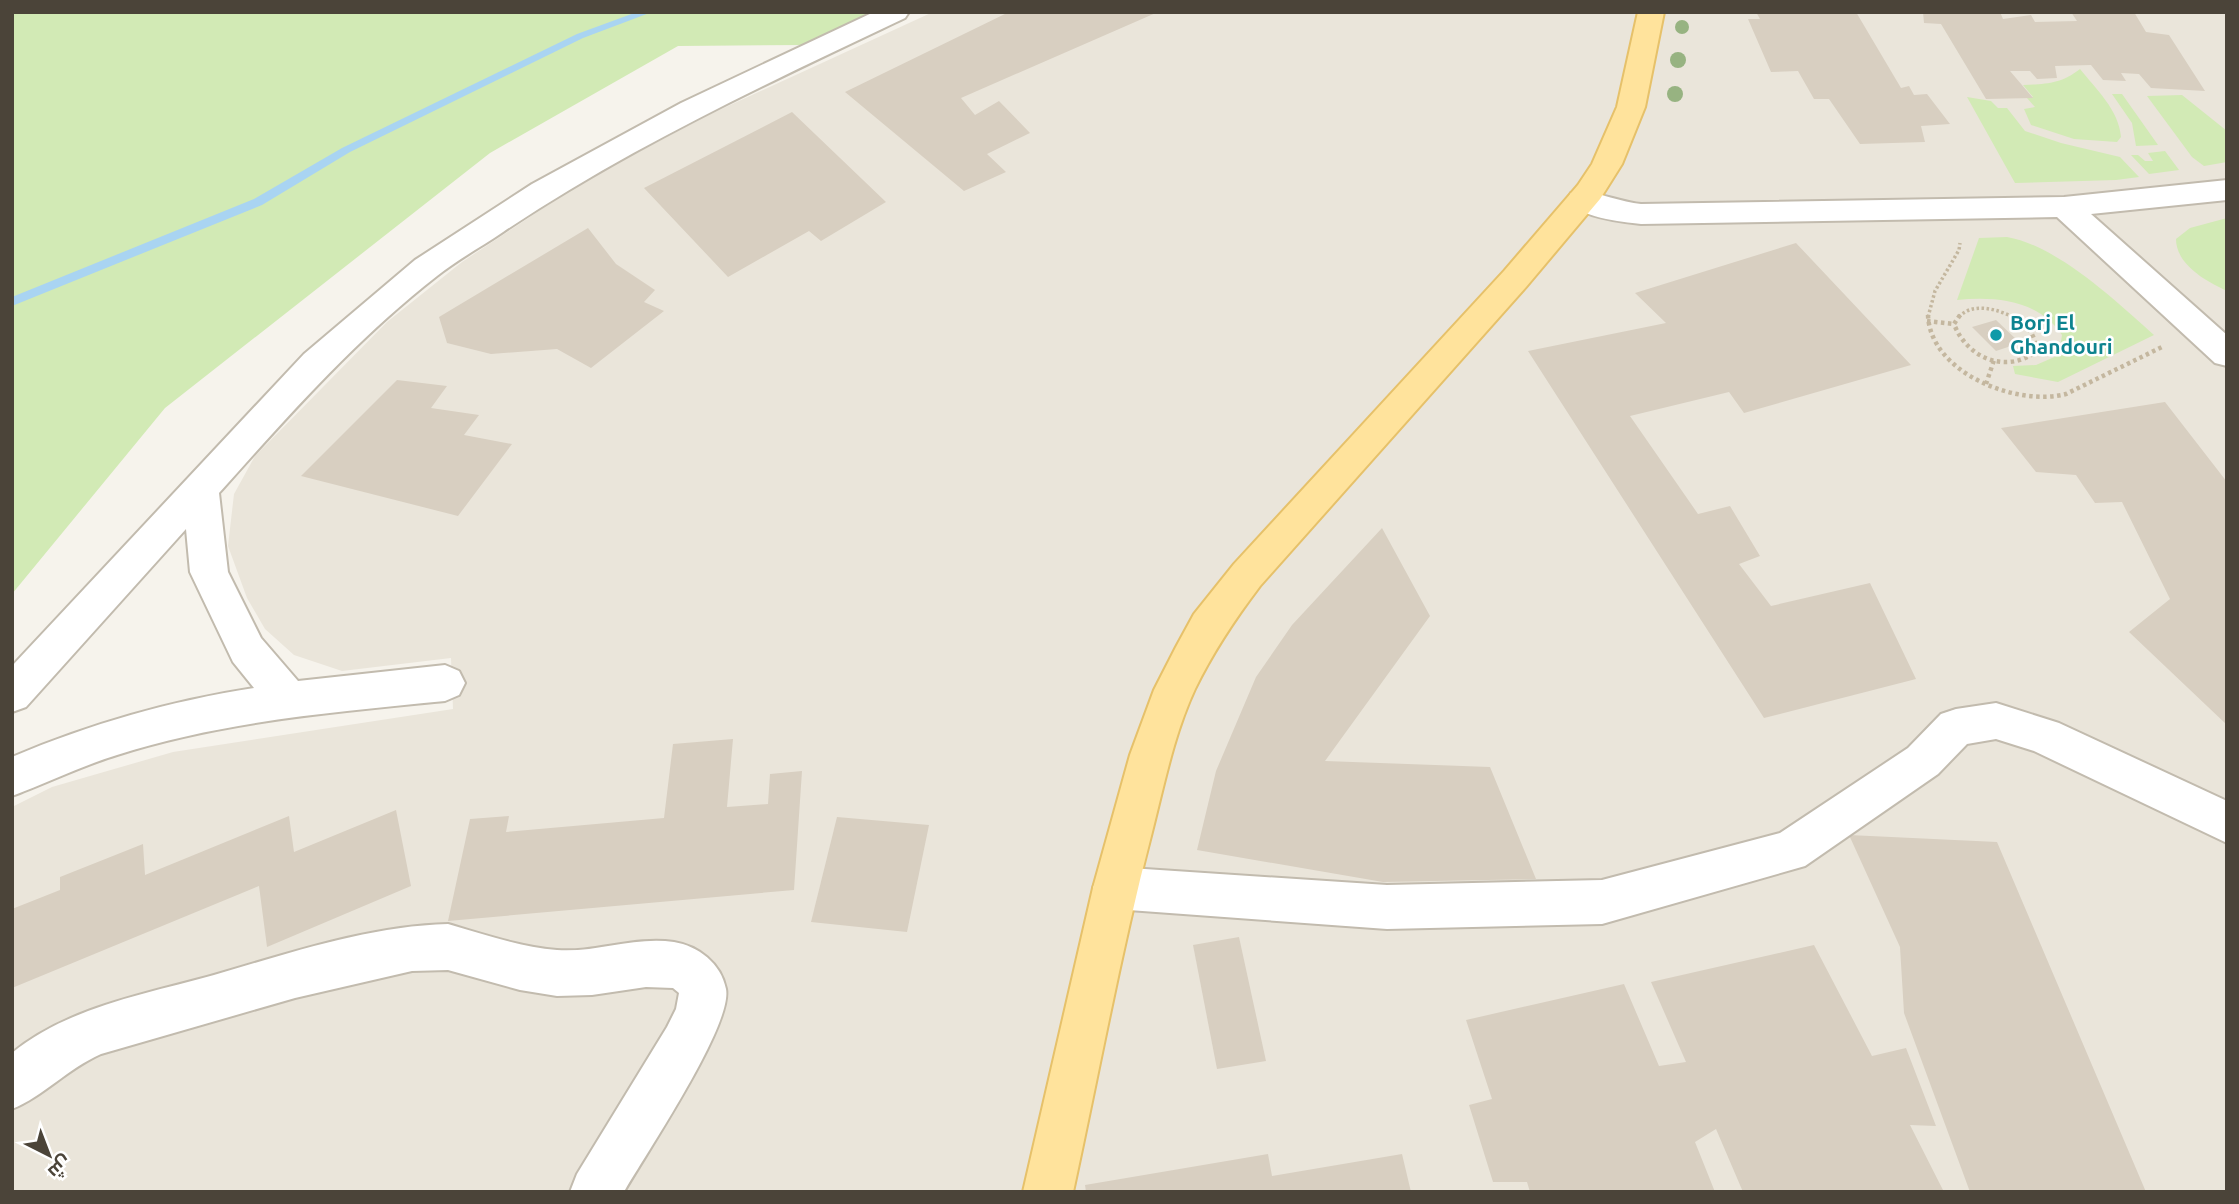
<svg xmlns="http://www.w3.org/2000/svg" width="2239" height="1204" viewBox="0 0 2239 1204" font-family="Ubuntu,Cairo,sans-serif">
	<rect width="100%" height="100%" fill="#f6f3ec"/>
	<polygon fill="#eae5da" points="933,12 2227,12 2227,1192 12,1192 12,807 52,787 173,752 453,709 451,658 342,671 294,655 265,629 247,598 228,546 234,494 255,456 387,322 462,262 581,183 704,117"/>
	<g fill="#d2eab5">
		<polygon points="12,12 878,12 805,45 678,46 490,153 165,408 12,594"/>
		<path d="M2080 69C2096 89 2119 110 2121 137L2117 142 2074 139 2031 125 2024 109 2035 107 2027 98 2033 97 2023 85C2046 84 2061 84 2080 69Z"/>
		<polygon points="2112,94 2122,94 2158,145 2136,146 2132,123"/>
		<polygon points="2182,95 2227,131 2227,162 2204,166 2192,157 2147,96"/>
		<polygon points="1967,97 1991,101 1998,108 2007,108 2025,131 2061,143 2120,157 2139,177 2116,180 2015,183"/>
		<polygon points="2165,151 2179,170 2149,174 2131,155 2138,155 2145,161 2153,161 2148,153"/>
		<path d="M2227 218V291C2205 281 2176 264 2176 239L2190 228Z"/>
		<path d="M2007 237C2058 246 2116 301 2154 335L2058 382 2015 374 2013 366 2036 365 2059 355 2062 335C2039 300 1995 296 1957 300L1979 238Z"/>
	</g>
	<g fill="none" stroke-linecap="round" stroke-linejoin="round">
		<polygon fill="#a9d4f2" fill-rule="evenodd" points="637,12 652,12 583,38 350,152 262,205 12,306 12,297 254,199 342,148 577,34"/>
	</g>
	<g fill="#d8cfc1">
		<polygon points="1009,12 1158,12 961,98 975,115 999,101 1030,133 987,154 1006,172 964,191 845,92"/>
		<polygon points="1756,12 1856,12 1901,88 1909,86 1914,95 1927,94 1950,124 1921,126 1925,142 1860,144 1829,99 1814,99 1798,71 1771,72 1748,19 1760,19"/>
		<polygon points="1923,12 2000,12 2003,19 2031,15 2035,22 2077,21 2071,12 2134,12 2146,32 2169,35 2205,91 2151,88 2139,74 2121,73 2126,81 2103,80 2091,65 2055,66 2057,78 2037,79 2030,71 2010,71 2033,98 1986,99 1941,24 1924,23"/>
		<polygon points="792,112 886,202 821,241 809,231 728,277 644,188"/>
		<polygon points="588,228 616,264 655,290 644,302 664,311 591,368 557,349 491,354 447,343 439,317"/>
		<polygon points="1796,243 1911,365 1744,413 1729,392 1630,416 1698,514 1730,506 1760,556 1739,564 1771,606 1870,583 1916,679 1764,718 1528,351 1666,323 1635,293"/>
		<polygon points="1996,320 2020,343 1996,351 1972,327"/>
		<polygon points="397,380 447,386 431,408 479,415 464,435 512,444 458,516 301,476"/>
		<polygon points="2165,402 2227,482 2227,725 2129,632 2170,599 2122,502 2095,503 2076,475 2036,472 2001,428"/>
		<polygon points="1382,528 1430,616 1325,761 1490,767 1536,879 1383,882 1197,850 1216,771 1256,677 1292,625"/>
		<polygon points="733,739 727,807 768,804 770,774 802,771 794,890 448,921 470,819 509,816 506,832 664,818 673,744"/>
		<polygon points="396,810 411,886 267,947 259,886 12,988 12,909 60,890 60,877 143,844 145,875 289,816 294,852"/>
		<polygon points="837,817 929,825 907,932 811,922"/>
		<polygon points="1849,835 1997,842 2146,1192 1970,1192 1904,1013 1900,947"/>
		<polygon points="1239,937 1266,1061 1217,1069 1193,945"/>
		<polygon points="1814,945 1872,1056 1906,1048 1936,1126 1910,1125 1944,1192 1743,1192 1716,1129 1695,1142 1715,1192 1530,1192 1527,1182 1493,1182 1469,1105 1492,1099 1466,1020 1624,984 1659,1066 1686,1062 1651,982"/>
		<polygon points="1268,1154 1272,1176 1402,1154 1411,1192 1086,1192 1085,1185"/>
	</g>
	<g fill="none" stroke-linecap="round" stroke-linejoin="round">
		<g stroke="#c2bbae" stroke-width="4">
			<g id="minor">
				<path d="M874 12H909L905 18C768 83 630 147 503 232 481 247 457 260 437 276 355 340 287 417 219 493L228 572 261 638 298 681 445 665 459 671 465 683 459 695 445 701C335 712 223 721 117 755 81 766 47 783 12 796V757C90 724 170 701 254 688L233 662 190 572 186 529 26 707 12 712V666L304 354 415 260 532 184 681 103Z"/>
				<path d="M2227 180V200L2091 214 2227 335V366L2215 363 2057 217 1641 224C1621 222 1578 217 1567 200L1571 193C1590 188 1619 202 1641 204L2064 197Z"/>
				<polygon points="1996,703 2059,723 2227,801 2227,843 2034,751 1996,739 1967,744 1938,774 1805,866 1602,924 1387,929 1115,909 1099,903 1093,888 1099,873 1115,867 1387,885 1602,880 1780,833 1908,748 1941,714 1956,709"/>
				<path d="M448 924C483 934 520 947 557 950 596 953 635 936 674 942 698 946 721 963 726 989 733 1025 645 1155 624 1192H570L577 1174 667 1027 676 1009 679 993 673 988 646 987 592 995 557 996 520 990 448 970 412 971 295 998 101 1054C67 1069 44 1096 12 1109V1053C68 1007 146 994 214 975 290 953 369 926 448 924Z"/>
			</g>
		</g>
		<g stroke="#e6c16a" stroke-width="4">
			<path id="major" d="M1638 12H1664L1645 107 1622 164 1600 199 1526 287 1260 586C1235 619 1213 652 1195 689 1174 734 1164 785 1152 832 1121 951 1099 1072 1073 1192H1023L1093 888 1130 755 1154 690 1176 647 1194 614 1234 564 1504 271 1578 185 1592 164 1617 107Z"/>
		</g>
		<g stroke="#c4b79f" stroke-width="3.5" stroke-dasharray="2.5 2.5" stroke-linecap="butt">
			<polyline points="1928,317 1935,291 1959,250 1960,243"/>
			<path d="M1959 317C1972 302 1997 309 2013 317"/>
		</g>
		<g stroke="#c4b79f" stroke-width="4.5" stroke-dasharray="3.5 3.5" stroke-linecap="butt">
			<path d="M1928 315C1930 373 2017 407 2066 394L2164 346"/>
			<path d="M1960 315 1954 324C1967 358 2005 374 2036 352 2036 333 2026 324 2010 315"/>
			<polyline points="1927,321 1954,324"/>
			<polyline points="1986,384 1994,360"/>
		</g>
		<use href="#minor" fill="#fff" fill-rule="evenodd"/>
		<use href="#major" fill="#ffe39c" fill-rule="evenodd"/>
	</g>
	<g fill="#97b381">
		<circle cx="1682" cy="27" r="7"/>
		<circle cx="1678" cy="60" r="8"/>
		<circle cx="1675" cy="94" r="8"/>
	</g>
	<circle fill="#0f9aa8" stroke="#fff" stroke-width="2.5" cx="1996" cy="335" r="7"/>
	<g text-anchor="middle" stroke-width="5" stroke-linejoin="round" paint-order="stroke">
		<g font-size="21" font-weight="bold" fill="#0d838f" stroke="#fff" text-anchor="start">
			<text x="2010" y="330">Borj El<tspan x="2010" dy="24">Ghandouri</tspan></text>
		</g>
	</g>
	<rect width="2239" height="1204" fill="none" stroke="#4b4439" stroke-width="28"/>
	<g transform="translate(49 1155) rotate(138)" stroke="#ffffff" stroke-width="5" paint-order="stroke">
	<path d="M0-5L12 26L0 18L-12 26Z" fill="#4b4439"/>
	<text y="-10" font-size="19" font-weight="bold" text-anchor="middle" fill="#4b4439">ش</text>
	</g>
</svg>
